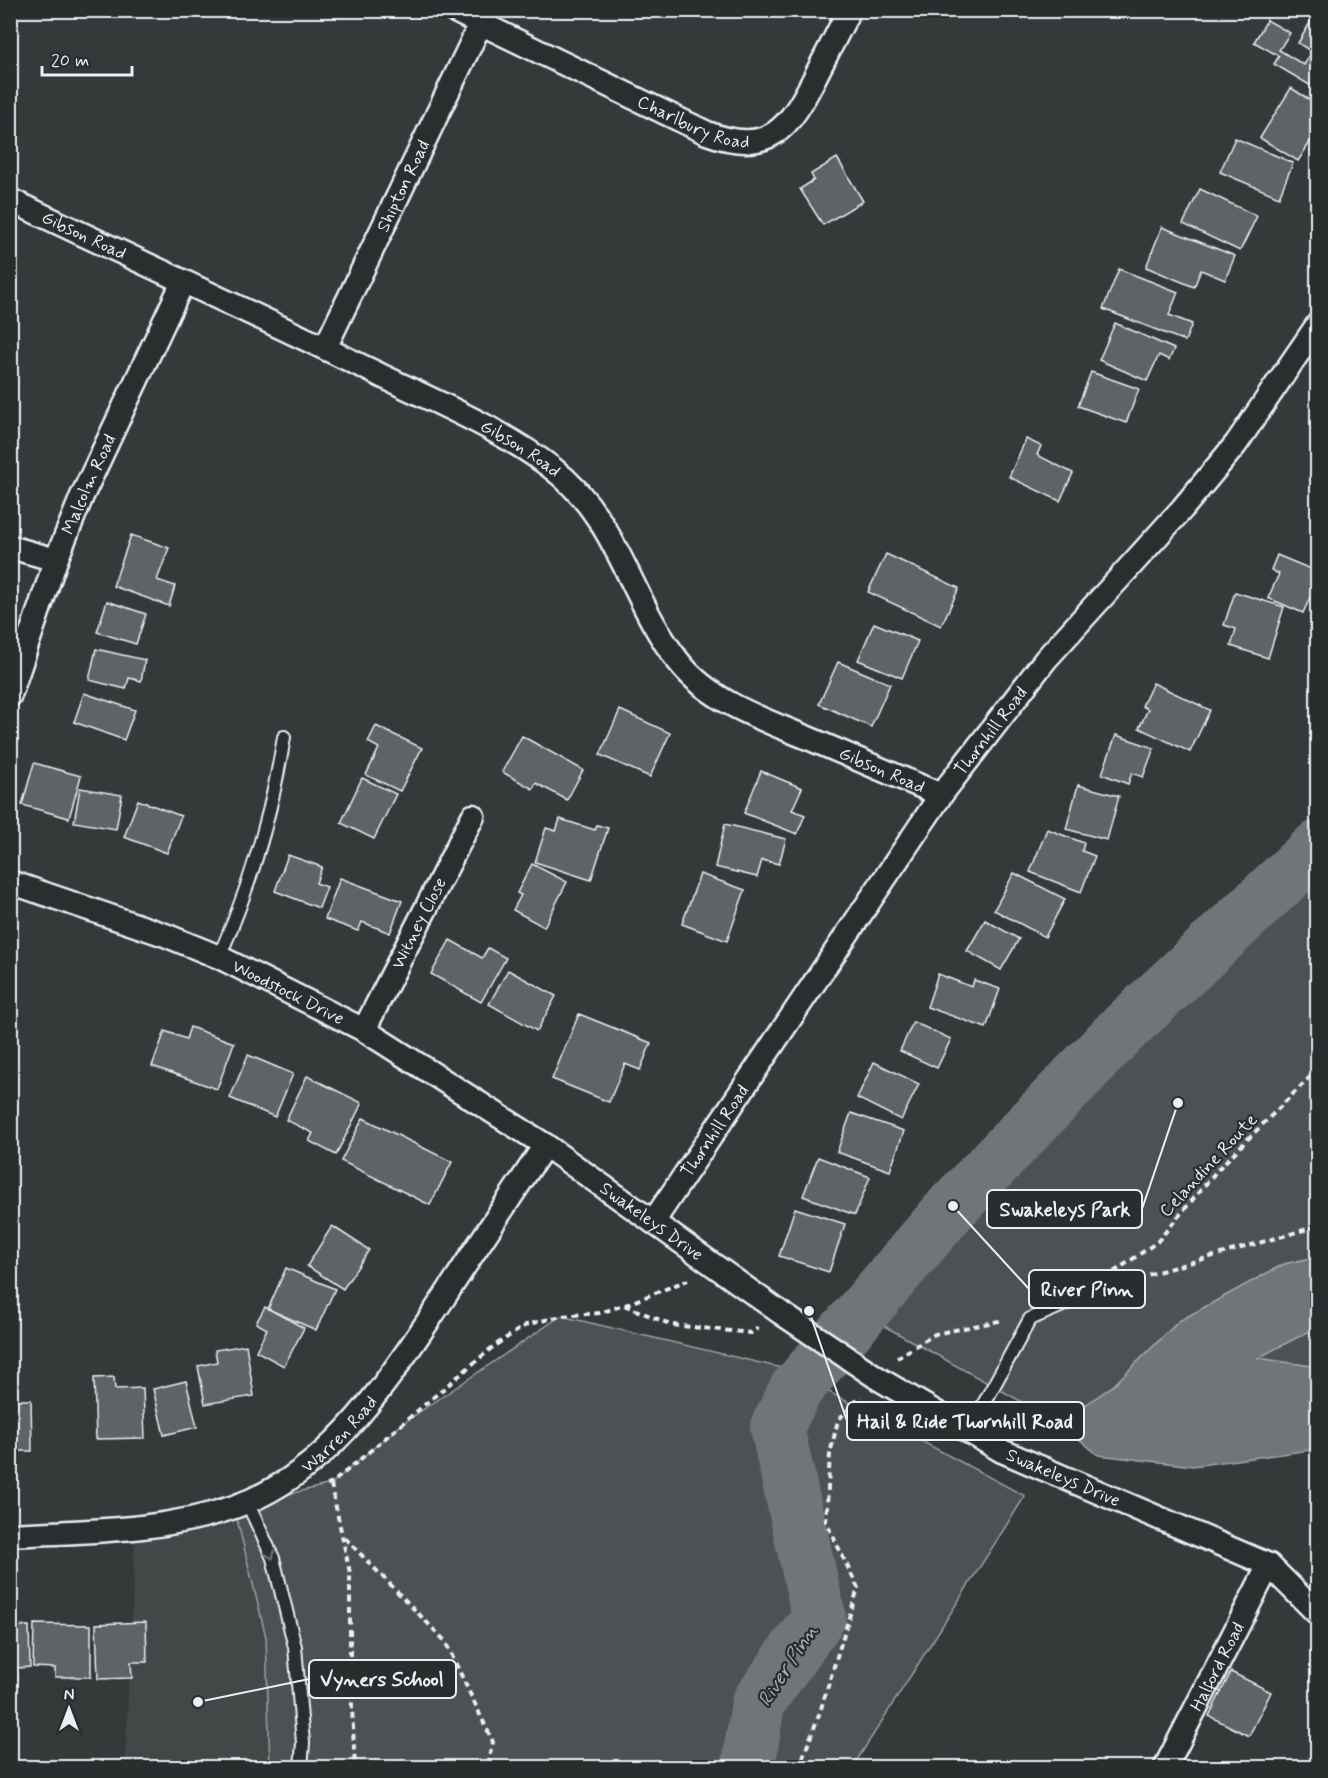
<svg xmlns="http://www.w3.org/2000/svg" width="1328" height="1778" viewBox="0 0 1328 1778" font-family="Mynerve,sans-serif">
	<rect width="100%" height="100%" fill="#35393a"/>
	<filter id="ink" filterUnits="userSpaceOnUse"><feTurbulence type="fractalNoise" baseFrequency=".0167" numOctaves="2"/><feDisplacementMap in="SourceGraphic" scale="12" xChannelSelector="R" yChannelSelector="G"/><feConvolveMatrix kernelMatrix="1 2 1 2 8 2 1 2 1" color-interpolation-filters="sRGB"/></filter>
	<g filter="url(#ink)">
		<polygon fill="#424647" points="240,1520 266,1637 270,1767 125,1768 135,1538 173,1536"/>
		<g fill="#4d5152" stroke="#9aa1a5" stroke-width="1.5">
			<polygon points="1317,823 1317,1257 1284,1264 1179,1321 1114,1385 1060,1423 846,1305 1244,888"/>
			<polygon points="561,1316 786,1369 1025,1496 852,1768 270,1767 266,1637 234,1507 331,1484 402,1424"/>
			<polygon points="1317,1327 1317,1367 1257,1358"/>
		</g>
		<polygon fill="#707579" stroke="#a0a7ac" stroke-width="1.5" points="1317,1257 1317,1327 1258,1358 1317,1367 1317,1449 1193,1466 1098,1455 1060,1423 1114,1385 1179,1321 1284,1264"/>
		<g fill="none" stroke-linecap="round" stroke-linejoin="round">
			<polyline stroke="#707579" stroke-width="54" points="748,1768 758,1703 819,1617 777,1427 796,1389 953,1206 1120,1032 1318,847"/>
		</g>
		<g fill="#5f6365" stroke="#e8f1f8" stroke-width="1.5">
			<polygon points="1314,16 1318,18 1318,90 1274,64 1279,56 1254,42 1267,20 1290,33 1279,50 1304,65 1312,52 1298,43"/>
			<polygon points="1291,88 1318,105 1318,130 1298,161 1260,138"/>
			<polygon points="1235,138 1293,163 1279,197 1220,172"/>
			<polygon points="837,158 863,201 823,225 800,189 814,180 811,174"/>
			<polygon points="1200,189 1257,216 1240,251 1183,224"/>
			<polygon points="1162,227 1235,256 1225,280 1201,270 1194,287 1146,267"/>
			<polygon points="1119,269 1178,292 1169,315 1192,324 1185,341 1103,309"/>
			<polygon points="1115,323 1174,349 1169,360 1159,355 1147,381 1099,360"/>
			<polygon points="1091,372 1139,389 1126,423 1078,406"/>
			<polygon points="1026,439 1041,446 1037,455 1073,473 1060,501 1009,477"/>
			<polygon points="131,535 169,548 157,580 175,586 169,606 113,586"/>
			<polygon points="886,554 959,588 941,626 868,592"/>
			<polygon points="1277,555 1318,572 1318,580 1303,613 1268,598 1279,574 1271,570"/>
			<polygon points="1235,592 1284,607 1268,658 1231,646 1236,629 1224,625"/>
			<polygon points="107,601 146,614 136,644 97,632"/>
			<polygon points="874,623 918,641 902,678 858,660"/>
			<polygon points="96,649 145,660 141,681 129,678 126,689 89,680"/>
			<polygon points="838,662 890,684 871,727 819,704"/>
			<polygon points="1153,683 1210,710 1190,752 1139,728 1148,709 1142,706"/>
			<polygon points="84,693 135,710 124,740 74,722"/>
			<polygon points="620,710 670,733 650,777 600,755"/>
			<polygon points="376,726 422,748 400,791 366,775 379,748 368,742"/>
			<polygon points="1116,735 1154,748 1143,777 1132,773 1128,784 1102,774"/>
			<polygon points="522,736 583,770 567,800 536,783 533,789 502,772"/>
			<polygon points="34,763 81,776 69,818 22,805"/>
			<polygon points="761,771 802,788 792,810 805,815 797,834 744,813"/>
			<polygon points="362,778 396,794 374,839 341,823"/>
			<polygon points="1078,785 1119,796 1107,840 1066,829"/>
			<polygon points="80,788 122,795 116,829 74,822"/>
			<polygon points="138,800 181,816 167,853 124,837"/>
			<polygon points="560,819 595,830 597,825 608,828 591,880 535,862 546,828 556,831"/>
			<polygon points="725,824 786,839 779,864 762,860 757,877 715,867"/>
			<polygon points="1047,829 1084,843 1082,851 1095,856 1081,892 1030,872"/>
			<polygon points="288,855 322,867 316,883 327,887 319,908 275,891"/>
			<polygon points="532,864 567,882 544,927 513,910 521,895 517,893"/>
			<polygon points="1014,873 1065,899 1045,937 994,910"/>
			<polygon points="700,874 745,890 727,941 682,924"/>
			<polygon points="340,878 402,901 390,933 362,922 358,931 325,919"/>
			<polygon points="985,920 1019,939 1001,970 967,951"/>
			<polygon points="450,940 482,958 488,948 506,958 481,1002 431,974"/>
			<polygon points="508,970 556,996 537,1031 489,1004"/>
			<polygon points="938,974 972,987 974,980 1000,989 986,1028 927,1007"/>
			<polygon points="579,1014 651,1043 640,1070 625,1064 609,1102 552,1079"/>
			<polygon points="913,1022 951,1039 937,1068 900,1051"/>
			<polygon points="190,1027 234,1043 217,1089 152,1066 165,1031 186,1039"/>
			<polygon points="248,1055 293,1074 275,1117 230,1098"/>
			<polygon points="874,1062 919,1084 901,1120 857,1098"/>
			<polygon points="307,1076 362,1103 336,1155 309,1141 313,1133 286,1120"/>
			<polygon points="851,1113 904,1131 890,1171 837,1152"/>
			<polygon points="363,1118 452,1162 430,1205 341,1161"/>
			<polygon points="818,1157 870,1177 855,1215 803,1196"/>
			<polygon points="795,1208 845,1224 829,1272 779,1256"/>
			<polygon points="332,1226 369,1250 343,1289 307,1266"/>
			<polygon points="286,1268 335,1289 316,1330 268,1309"/>
			<polygon points="265,1307 304,1328 284,1366 256,1351 267,1329 256,1323"/>
			<polygon points="246,1345 254,1396 205,1404 198,1366 217,1362 215,1350"/>
			<polygon points="114,1377 115,1389 143,1388 145,1438 96,1439 94,1378"/>
			<polygon points="186,1381 197,1427 164,1435 153,1389"/>
			<polygon points="10,1400 31,1400 32,1451 10,1451"/>
			<polygon points="146,1622 147,1662 131,1662 132,1678 98,1679 96,1624"/>
			<polygon points="34,1624 91,1625 91,1677 55,1677 55,1668 33,1667"/>
			<polygon points="29,1626 30,1667 17,1668 18,1679 10,1679 12,1627"/>
			<polygon points="1231,1672 1271,1692 1249,1736 1209,1716"/>
		</g>
		<g fill="none" stroke-linecap="round" stroke-linejoin="round">
			<g stroke="#e8f1f8" stroke-width="16">
				<g id="lane">
					<path d="M219 957C250 887 272 813 284 737"/>
					<polyline points="969,1431 1030,1319 1070,1302"/>
					<polyline points="247,1502 273,1558 295,1647 303,1743 301,1768"/>
				</g>
			</g>
			<g stroke="#e8f1f8" stroke-width="27">
				<g id="street">
					<path id="s1" d="M453 10 707 133C769 156 789 129 815 77 826 55 838 33 849 10"/>
					<path id="s2" d="M10 200C132 258 255 314 376 373 435 402 500 428 552 468 619 519 629 599 679 662 712 704 768 721 815 741 857 759 899 777 941 795"/>
					<path id="s3" d="M325 348 480 25"/>
					<polyline points="10,547 56,560"/>
					<path id="s4" d="M10 695 56 560 82 496 183 282"/>
					<path id="s5" d="M10 882 165 935 219 957 364 1030 545 1145 781 1313 879 1379 1002 1451 1269 1565 1318 1614"/>
					<path id="s6" d="M364 1030 473 816"/>
					<path id="s7" d="M653 1222 941 795 1046 659 1182 509 1236 444 1318 324"/>
					<path id="s8" d="M10 1535C86 1531 162 1532 234 1507 333 1472 389 1378 445 1296 478 1245 512 1195 545 1145"/>
					<path id="s9" d="M1165 1768 1269 1565"/>
				</g>
			</g>
			<g stroke="#e8f1f8" stroke-width="4" stroke-dasharray="6 4.5" stroke-linecap="butt">
				<polyline points="1088,1290 1157,1242 1220,1167 1313,1074 1318,1067"/>
				<polyline points="1088,1292 1318,1226"/>
				<polyline points="625,1305 688,1280"/>
				<polyline points="897,1358 935,1334 1004,1320"/>
				<polyline points="331,1484 350,1573 350,1666 355,1768"/>
				<polyline points="327,1485 331,1484 494,1346 526,1325 561,1316 600,1313 624,1305 672,1325 751,1333 758,1328"/>
				<polyline points="345,1538 445,1641 493,1742 486,1768"/>
				<polyline points="799,1768 820,1712 858,1588 826,1522 830,1454 838,1420 861,1396"/>
			</g>
			<use href="#lane" stroke="#2a2d2e" stroke-width="12"/>
			<use href="#street" stroke="#2a2d2e" stroke-width="22"/>
		</g>
		<defs><path id="oneway-chevron" d="M-2-3.5L2.5 0L-2 3.5" fill="none" stroke-width="1.6" stroke-linecap="round" stroke-linejoin="round" transform="scale(1.5)"/></defs>
		<use stroke="#6c7275" href="#oneway-chevron" transform="translate(271 1555) rotate(69)"/>
	</g>
	<g text-anchor="middle" stroke-width="4.5" stroke-linejoin="round" paint-order="stroke">
		<g font-size="18" fill="#e8f1f8" stroke="#2a2d2e">
			<text dy="6" stroke="none"><textPath href="#s1" startOffset="266">Charlbury Road</textPath></text>
			<text dy="6" stroke="none"><textPath href="#s3" startOffset="180">Shipton Road</textPath></text>
			<text dy="6" stroke="none"><textPath href="#s2" startOffset="82">Gibson Road</textPath></text>
			<text dy="6" stroke="none"><textPath href="#s2" startOffset="568">Gibson Road</textPath></text>
			<text dy="6" stroke="none"><textPath href="#s4" startOffset="225">Malcolm Road</textPath></text>
			<text dy="6" stroke="none"><textPath href="#s7" startOffset="596">Thornhill Road</textPath></text>
			<text dy="6" stroke="none"><textPath href="#s2" startOffset="1071">Gibson Road</textPath></text>
			<text dy="6" stroke="none"><textPath href="#s6" startOffset="120">Witney Close</textPath></text>
			<text dy="6" stroke="none"><textPath href="#s5" startOffset="300">Woodstock Drive</textPath></text>
			<text dy="6" stroke="none"><textPath href="#s7" startOffset="110">Thornhill Road</textPath></text>
			<text transform="translate(1208 1165) rotate(-47)" y="6">Celandine Route</text>
			<text dy="6" stroke="none"><textPath href="#s5" startOffset="730">Swakeleys Drive</textPath></text>
			<text dy="6" stroke="none"><textPath href="#s8" startOffset="356">Warren Road</textPath></text>
			<text dy="6" stroke="none"><textPath href="#s5" startOffset="1216">Swakeleys Drive</textPath></text>
			<text dy="6" stroke="none"><textPath href="#s9" startOffset="114">Halford Road</textPath></text>
		</g>
		<g font-size="20" font-style="italic" fill="#acb3b8" stroke="#2a2d2e">
			<text transform="translate(787 1665) rotate(-57)" y="7">River Pinn</text>
		</g>
	</g>
	<path fill="none" stroke="#e8f1f8" stroke-width="2" d="M1178 1103L1142 1209M953 1206L1029 1289M809 1311L847 1421M198 1702L309 1679"/>
	<g fill="#e8f1f8" stroke="#2a2d2e" stroke-width="2">
		<circle cx="1178" cy="1103" r="6"/>
		<circle cx="953" cy="1206" r="6"/>
		<circle cx="809" cy="1311" r="6"/>
		<circle cx="198" cy="1702" r="6"/>
	</g>
	<g fill="#2a2d2e" stroke="#e8f1f8" stroke-width="2">
		<rect x="987" y="1190" width="155" height="38" rx="6"/>
		<rect x="1029" y="1270" width="116" height="38" rx="6"/>
		<rect x="847" y="1402" width="237" height="38" rx="6"/>
		<rect x="309" y="1660" width="147" height="38" rx="6"/>
	</g>
	<g font-size="20" text-anchor="middle" font-weight="bold" fill="#e8f1f8">
		<text x="1065" y="1216">Swakeleys Park</text>
		<text x="1087" y="1296">River Pinn</text>
		<text x="965" y="1428">Hail &amp; Ride Thornhill Road</text>
		<text x="382" y="1686">Vyners School</text>
	</g>
	<rect width="1328" height="1778" fill="none" stroke="#2a2d2e" stroke-width="36"/>
	<rect x="18" y="18" width="1292" height="1742" fill="none" stroke="#e8f1f8" stroke-width="2" filter="url(#ink)"/>
	<g transform="translate(69 1709)" stroke="#2a2d2e" stroke-width="4.5" paint-order="stroke">
	<path d="M0-4.5L10 22L0 15L-10 22Z" fill="#e8f1f8"/>
	<text y="-9" font-size="16" font-weight="bold" text-anchor="middle" fill="#e8f1f8">N</text>
	</g>
	<path d="M42 66v9h90v-9" fill="none" stroke="#e8f1f8" stroke-width="3"/>
	<text x="51" y="66" font-size="18" fill="#e8f1f8" stroke="#2a2d2e" stroke-width="4.5" paint-order="stroke">20 m</text>
</svg>
